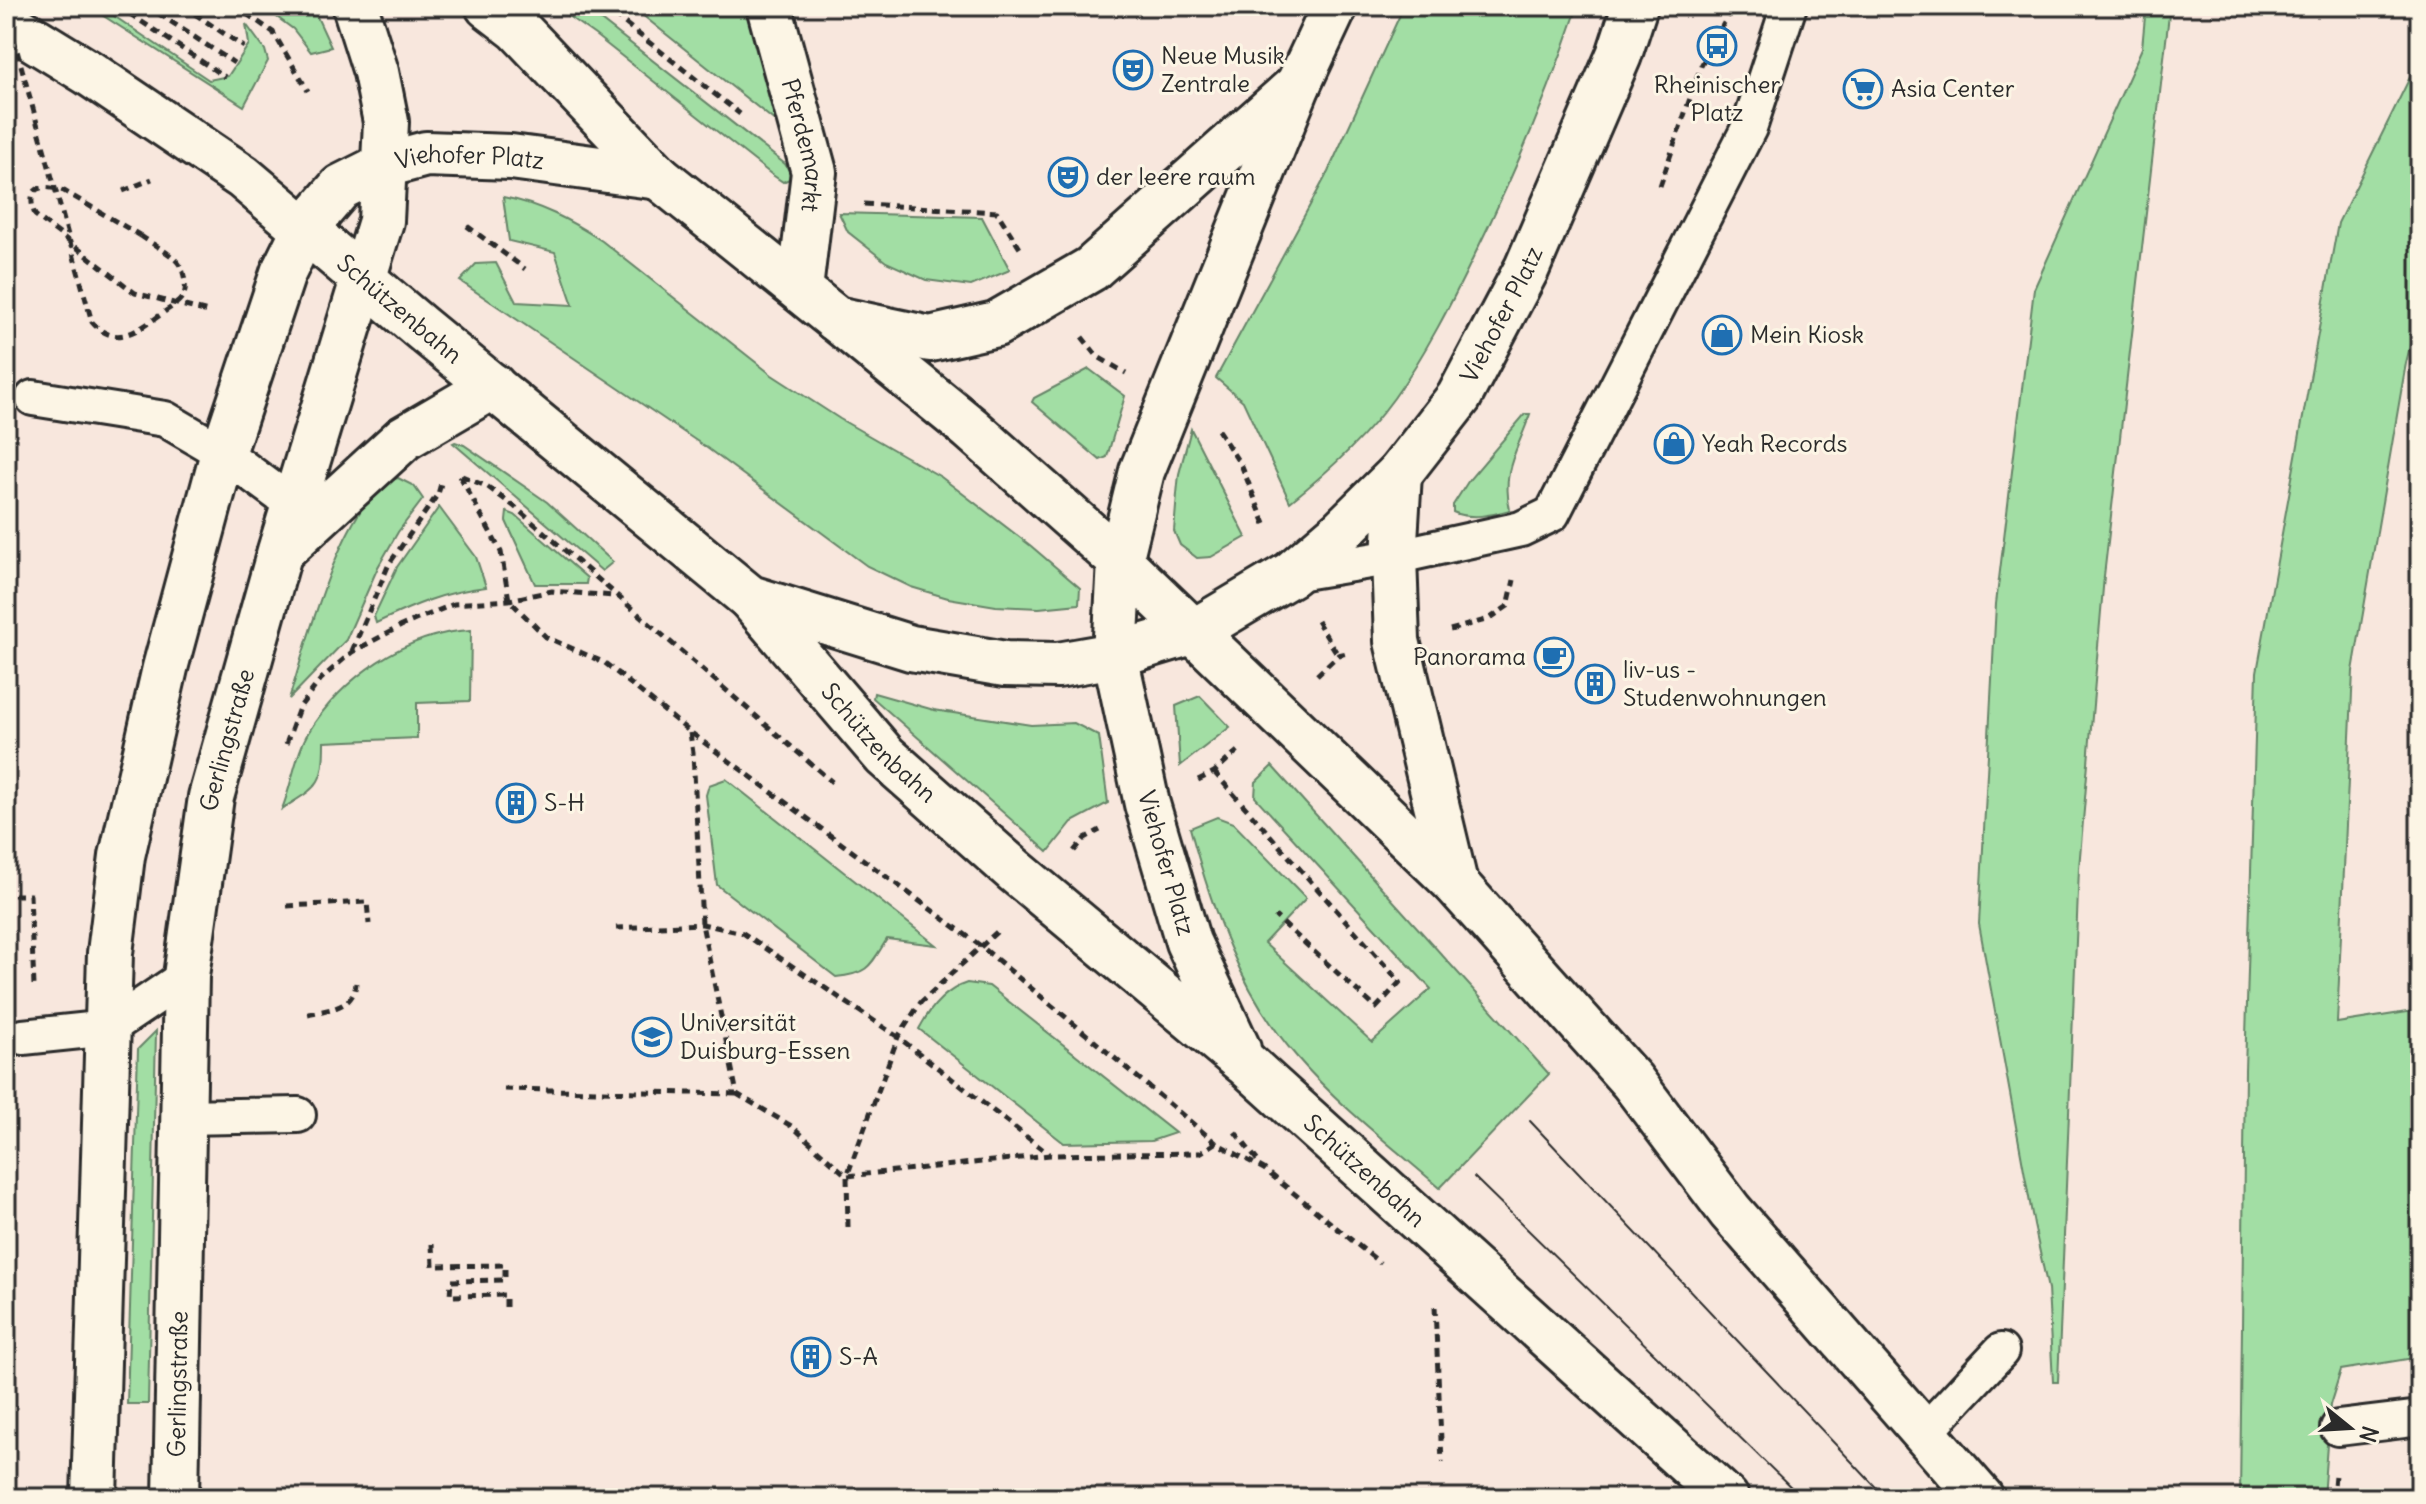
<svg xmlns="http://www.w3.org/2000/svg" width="2426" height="1504" viewBox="0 0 2426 1504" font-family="Delius,sans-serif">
	<rect width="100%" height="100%" fill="#f8e7dd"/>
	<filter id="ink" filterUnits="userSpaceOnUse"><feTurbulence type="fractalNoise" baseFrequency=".0125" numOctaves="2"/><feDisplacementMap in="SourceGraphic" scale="16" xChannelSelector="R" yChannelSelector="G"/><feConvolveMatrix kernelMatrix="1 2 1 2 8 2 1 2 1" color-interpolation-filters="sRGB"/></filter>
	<g filter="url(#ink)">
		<g fill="#a2dea4" stroke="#668468" stroke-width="2">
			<polygon points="88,6 112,6 108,12 209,80 228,76 249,44 246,24 265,50 268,61 244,106"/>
			<polygon points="262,6 312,6 331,47 311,52 293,29"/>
			<polygon points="554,6 583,6 785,164 790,172 789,179 783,182 771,174 595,35"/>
			<polygon points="631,6 748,6 780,125"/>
			<path d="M1404 6H1578C1549 92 1515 173 1475 254 1451 304 1426 353 1394 398 1365 438 1328 472 1290 502L1243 401 1216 378 1328 172Z"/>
			<polygon points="2146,6 2170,6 2104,576 2079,868 2058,1382 2053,1382 2048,1289 2034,1225 1979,924 1996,604 2034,289 2142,48"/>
			<polygon points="2420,57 2420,306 2406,363 2353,671 2337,1023 2420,1010 2420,1357 2341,1370 2330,1405 2323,1498 2240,1498 2245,1070 2257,672 2338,223"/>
			<path d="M503 197C540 204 570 220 602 241L772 375 840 419 941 477 1031 546 1080 588 1079 604 1039 608 996 606 948 598 911 587 867 566 707 448 460 281 476 264 496 263 516 302 573 305 555 252 509 241Z"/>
			<polygon points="839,213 982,217 1010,270 971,286 926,280 886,262 848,232"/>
			<polygon points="1089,369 1125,396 1107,457 1100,460 1032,402 1034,398"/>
			<path d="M1525 414H1530C1518 451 1501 468 1510 510 1492 515 1470 520 1453 512V505L1469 480Z"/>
			<polygon points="1191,429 1246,537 1211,557 1197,558 1180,545 1174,531 1177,494 1179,474"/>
			<polygon points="455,442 464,445 547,502 613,562 602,571 453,443"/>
			<path d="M398 478 414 486 423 499 398 532 378 567 346 640 289 699C305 650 344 491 398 478Z"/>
			<path d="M439 507 476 557 486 587C443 592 415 605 376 623L374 616 397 567Z"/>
			<polygon points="507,512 515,515 587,578 586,584 535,584 506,521"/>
			<path d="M471 630 470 701 417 703V738L324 742C324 786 318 786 282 809 292 785 295 755 308 733 342 677 406 633 471 630Z"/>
			<polygon points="874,693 934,710 1031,725 1074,723 1099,736 1108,803 1072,822 1048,852 873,698"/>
			<polygon points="1200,696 1230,727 1180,766 1176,706"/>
			<path d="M1272 766 1549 1074 1440 1188C1392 1146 1339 1106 1297 1057 1240 992 1212 909 1190 828L1217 817 1233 823 1306 898 1264 943 1372 1042 1431 989 1255 797 1256 782Z"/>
			<path d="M726 779 936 945 887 939C870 966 869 974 836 977L717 885 706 795 709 785Z"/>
			<path d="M967 983 989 986 1175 1133 1151 1141 1064 1143 919 1029C930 1008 945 990 967 983Z"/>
			<polygon points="156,1031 148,1404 127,1404 138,1049"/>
		</g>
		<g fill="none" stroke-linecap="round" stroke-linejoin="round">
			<g stroke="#2b2b2b" stroke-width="40">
				<g id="service">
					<polyline points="33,398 165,419 223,453 295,506"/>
					<polyline points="1291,574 1394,557 1521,529 1552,514 1749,128 1789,6"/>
					<polyline points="23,1037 109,1028 186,976"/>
					<polyline points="182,1117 298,1115"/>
					<polyline points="2338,1428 2420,1418"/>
					<polyline points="1924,1433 2001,1351"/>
				</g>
			</g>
			<g stroke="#2b2b2b" stroke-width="50">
				<g id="minor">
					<path id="s1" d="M769 6 814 172 800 289"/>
				</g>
			</g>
			<g stroke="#2b2b2b" stroke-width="50">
				<g id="secondary">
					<polyline points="836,319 970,428 1120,561 1455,883 1632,1081 1730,1211 1981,1498"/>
					<polyline points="1399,474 1394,557 1397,641 1455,883"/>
					<polyline points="282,550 404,438 493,386"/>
					<path id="s2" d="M750 598 885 756 1015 871 1245 1063 1726 1498"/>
					<polyline points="1238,1049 1188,942 1147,804 1115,655 1120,561 1142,471 1298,85"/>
					<path id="s3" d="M94 1498 110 953 122 856 165 668 223 453 283 273 304 230 341 187 385 165 426 154 511 157 659 177"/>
					<path id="s4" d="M176 1498 186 976 211 797 280 551 381 221 386 122 376 72 355 6"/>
				</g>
			</g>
			<g stroke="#2b2b2b" stroke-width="50">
				<g id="primary">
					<polyline points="488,6 518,29 659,177 836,319 930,339 996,324 1091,269 1298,85 1335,6"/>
					<path id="s5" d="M6 22 89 73 243 177 420 327 750 598 911 648 1005 664 1058 665 1115 655 1195 631 1291 574 1340 532 1399 474 1459 397 1527 268 1619 55 1635 6"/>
				</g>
			</g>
			<g stroke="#2b2b2b" stroke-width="5" stroke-dasharray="8 6" stroke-linecap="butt">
				<polyline points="118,6 225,77"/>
				<polyline points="147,6 234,63"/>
				<polyline points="183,6 244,47"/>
				<polyline points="235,6 273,32 308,91"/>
				<polyline points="603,6 740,114"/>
				<polyline points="1660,186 1701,66 1733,6"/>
				<polyline points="123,191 152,179"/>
				<polyline points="864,204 997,212 1021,250"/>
				<polyline points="467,226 525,269"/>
				<path d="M141 236 64 191C40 183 25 187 35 215L135 293 208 312"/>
				<polyline points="1082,337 1098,357 1126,373"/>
				<polyline points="1218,430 1242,467 1265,524"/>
				<polyline points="460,476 501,552 509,600 546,637 605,663 690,732 982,947 1216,1143 1264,1169 1380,1263"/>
				<polyline points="462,476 488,487 515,507 832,782"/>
				<polyline points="1317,621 1338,655"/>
				<polyline points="1450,630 1489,619 1508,606 1514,580"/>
				<polyline points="352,651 389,564 438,494 442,480"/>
				<polyline points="1317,675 1338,655 1347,653"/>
				<polyline points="690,733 693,753 702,924 737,1094 793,1127 847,1176 1050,1155 1200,1153 1216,1143"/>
				<polyline points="286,744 299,708 321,679 352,652 401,626 454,604 509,600 552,591 614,596"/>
				<polyline points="1214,772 1400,982 1376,1008 1275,916"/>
				<polyline points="1198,780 1214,772 1241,748"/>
				<polyline points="1074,851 1085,838 1100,830"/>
				<polyline points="14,895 30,895 34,986"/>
				<polyline points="287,906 367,902 369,924"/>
				<polyline points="616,928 702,924 743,933 898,1037 1050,1155"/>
				<path d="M308 1014C329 1009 354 1009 356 983"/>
				<polyline points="504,1089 737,1094"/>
				<polyline points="1235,1132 1261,1165"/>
				<polyline points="848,1227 847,1176 898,1037 921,1002 1001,928"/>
				<polyline points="432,1244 433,1266 505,1265 505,1280 451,1281 450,1296 506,1295 506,1308"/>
				<polyline points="1435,1307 1442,1462"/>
				<polyline points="2333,1498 2335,1475"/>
			</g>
			<use href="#service" stroke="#fcf5e5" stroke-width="34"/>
			<use href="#minor" stroke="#fcf5e5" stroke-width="44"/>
			<use href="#secondary" stroke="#fcf5e5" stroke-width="44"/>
			<use href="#primary" stroke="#fcf5e5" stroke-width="44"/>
			<g stroke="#2b2b2b" stroke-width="2">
				<polyline points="1530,1121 1886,1498"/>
				<polyline points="1474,1177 1802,1498"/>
			</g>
			<path stroke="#2b2b2b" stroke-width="5" stroke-dasharray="8 6" stroke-linecap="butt" d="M6 11 92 322C116 350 140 329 163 313 171 307 182 302 185 291 186 284 184 273 181 267 174 254 153 245 141 236"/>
		</g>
	</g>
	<defs>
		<g id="bus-ring" transform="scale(2)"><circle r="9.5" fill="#fcf5e5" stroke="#1f6fb2" stroke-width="1.5"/><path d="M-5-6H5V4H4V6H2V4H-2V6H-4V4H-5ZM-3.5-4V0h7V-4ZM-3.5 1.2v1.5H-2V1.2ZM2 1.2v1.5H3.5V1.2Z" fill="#1f6fb2"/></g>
		<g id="theatre-ring" transform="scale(2)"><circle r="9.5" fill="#fcf5e5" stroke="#1f6fb2" stroke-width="1.5"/><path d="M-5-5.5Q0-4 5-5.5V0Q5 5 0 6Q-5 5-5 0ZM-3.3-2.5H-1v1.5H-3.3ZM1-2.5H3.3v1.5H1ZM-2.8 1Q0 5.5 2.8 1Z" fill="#1f6fb2"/></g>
		<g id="supermarket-ring" transform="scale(2)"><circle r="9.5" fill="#fcf5e5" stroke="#1f6fb2" stroke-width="1.5"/><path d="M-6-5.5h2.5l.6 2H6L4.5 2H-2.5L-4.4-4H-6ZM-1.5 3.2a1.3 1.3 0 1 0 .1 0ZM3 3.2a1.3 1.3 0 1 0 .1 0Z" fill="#1f6fb2"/></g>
		<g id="shop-ring" transform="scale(2)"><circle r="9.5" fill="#fcf5e5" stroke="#1f6fb2" stroke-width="1.5"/><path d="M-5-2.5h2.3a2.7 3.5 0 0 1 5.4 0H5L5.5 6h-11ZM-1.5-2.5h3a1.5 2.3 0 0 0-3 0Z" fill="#1f6fb2"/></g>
		<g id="cafe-ring" transform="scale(2)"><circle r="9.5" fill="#fcf5e5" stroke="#1f6fb2" stroke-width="1.5"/><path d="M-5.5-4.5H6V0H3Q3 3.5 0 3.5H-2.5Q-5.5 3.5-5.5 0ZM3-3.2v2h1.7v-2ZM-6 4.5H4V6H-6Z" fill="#1f6fb2"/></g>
		<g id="building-ring" transform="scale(2)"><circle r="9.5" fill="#fcf5e5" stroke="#1f6fb2" stroke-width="1.5"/><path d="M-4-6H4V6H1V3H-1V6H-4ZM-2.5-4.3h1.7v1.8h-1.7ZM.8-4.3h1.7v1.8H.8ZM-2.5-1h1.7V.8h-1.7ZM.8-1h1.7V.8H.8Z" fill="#1f6fb2"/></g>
		<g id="university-ring" transform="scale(2)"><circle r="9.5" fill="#fcf5e5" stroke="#1f6fb2" stroke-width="1.5"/><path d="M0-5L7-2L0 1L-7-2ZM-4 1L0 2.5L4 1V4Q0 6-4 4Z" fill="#1f6fb2"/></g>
	</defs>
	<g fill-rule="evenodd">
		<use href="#bus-ring" x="1717" y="46"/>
		<use href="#theatre-ring" x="1133" y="70"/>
		<use href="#supermarket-ring" x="1863" y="89"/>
		<use href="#theatre-ring" x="1068" y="177"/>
		<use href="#shop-ring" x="1722" y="335"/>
		<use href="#shop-ring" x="1674" y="444"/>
		<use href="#cafe-ring" x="1554" y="657"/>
		<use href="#building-ring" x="1595" y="684"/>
		<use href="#building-ring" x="516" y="803"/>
		<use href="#university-ring" x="652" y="1037"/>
		<use href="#building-ring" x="811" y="1357"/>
	</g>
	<g text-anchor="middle" stroke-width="6" stroke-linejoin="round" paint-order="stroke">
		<g font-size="24" fill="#2b2b2b" stroke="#fcf5e5" text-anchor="start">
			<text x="1161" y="64">Neue Musik<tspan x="1161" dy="28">Zentrale</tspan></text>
			<text x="1717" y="93" text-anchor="middle">Rheinischer<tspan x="1717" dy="28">Platz</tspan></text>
			<text x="1891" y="97">Asia Center</text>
			<text x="1096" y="185">der leere raum</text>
			<text x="1750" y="343">Mein Kiosk</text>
			<text x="1702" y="452">Yeah Records</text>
			<text x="1526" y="665" text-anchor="end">Panorama</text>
			<text x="1623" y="678">liv-us -<tspan x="1623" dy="28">Studenwohnungen</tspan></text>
			<text x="544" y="811">S-H</text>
			<text x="680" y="1031">Universität<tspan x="680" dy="28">Duisburg-Essen</tspan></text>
			<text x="839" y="1365">S-A</text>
		</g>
		<g font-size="24" fill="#2b2b2b" stroke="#fcf5e5">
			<text dy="8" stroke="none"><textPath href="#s1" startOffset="144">Pferdemarkt</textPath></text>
			<text dy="8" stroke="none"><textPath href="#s3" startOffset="1488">Viehofer Platz</textPath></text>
			<text dy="8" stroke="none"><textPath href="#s5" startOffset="488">Schützenbahn</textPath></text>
			<text dy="8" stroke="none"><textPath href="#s5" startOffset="1850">Viehofer Platz</textPath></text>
			<text dy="8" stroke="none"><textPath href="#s4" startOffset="762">Gerlingstraße</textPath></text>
			<text dy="8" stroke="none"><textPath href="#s2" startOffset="194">Schützenbahn</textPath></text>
			<text transform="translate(1166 863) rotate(74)" y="8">Viehofer Platz</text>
			<text dy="8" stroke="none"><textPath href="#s2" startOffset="842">Schützenbahn</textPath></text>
			<text dy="8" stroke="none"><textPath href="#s4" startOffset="114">Gerlingstraße</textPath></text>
		</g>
	</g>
	<rect width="2426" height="1504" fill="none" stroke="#fcf5e5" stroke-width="32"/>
	<rect x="16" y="16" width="2394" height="1472" fill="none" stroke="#2b2b2b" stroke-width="3" filter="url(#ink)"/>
	<g transform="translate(2350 1428) rotate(108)" stroke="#fcf5e5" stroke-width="6" paint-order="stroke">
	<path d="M0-6L14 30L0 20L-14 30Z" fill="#2b2b2b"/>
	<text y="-12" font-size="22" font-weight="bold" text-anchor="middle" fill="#2b2b2b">N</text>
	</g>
</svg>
